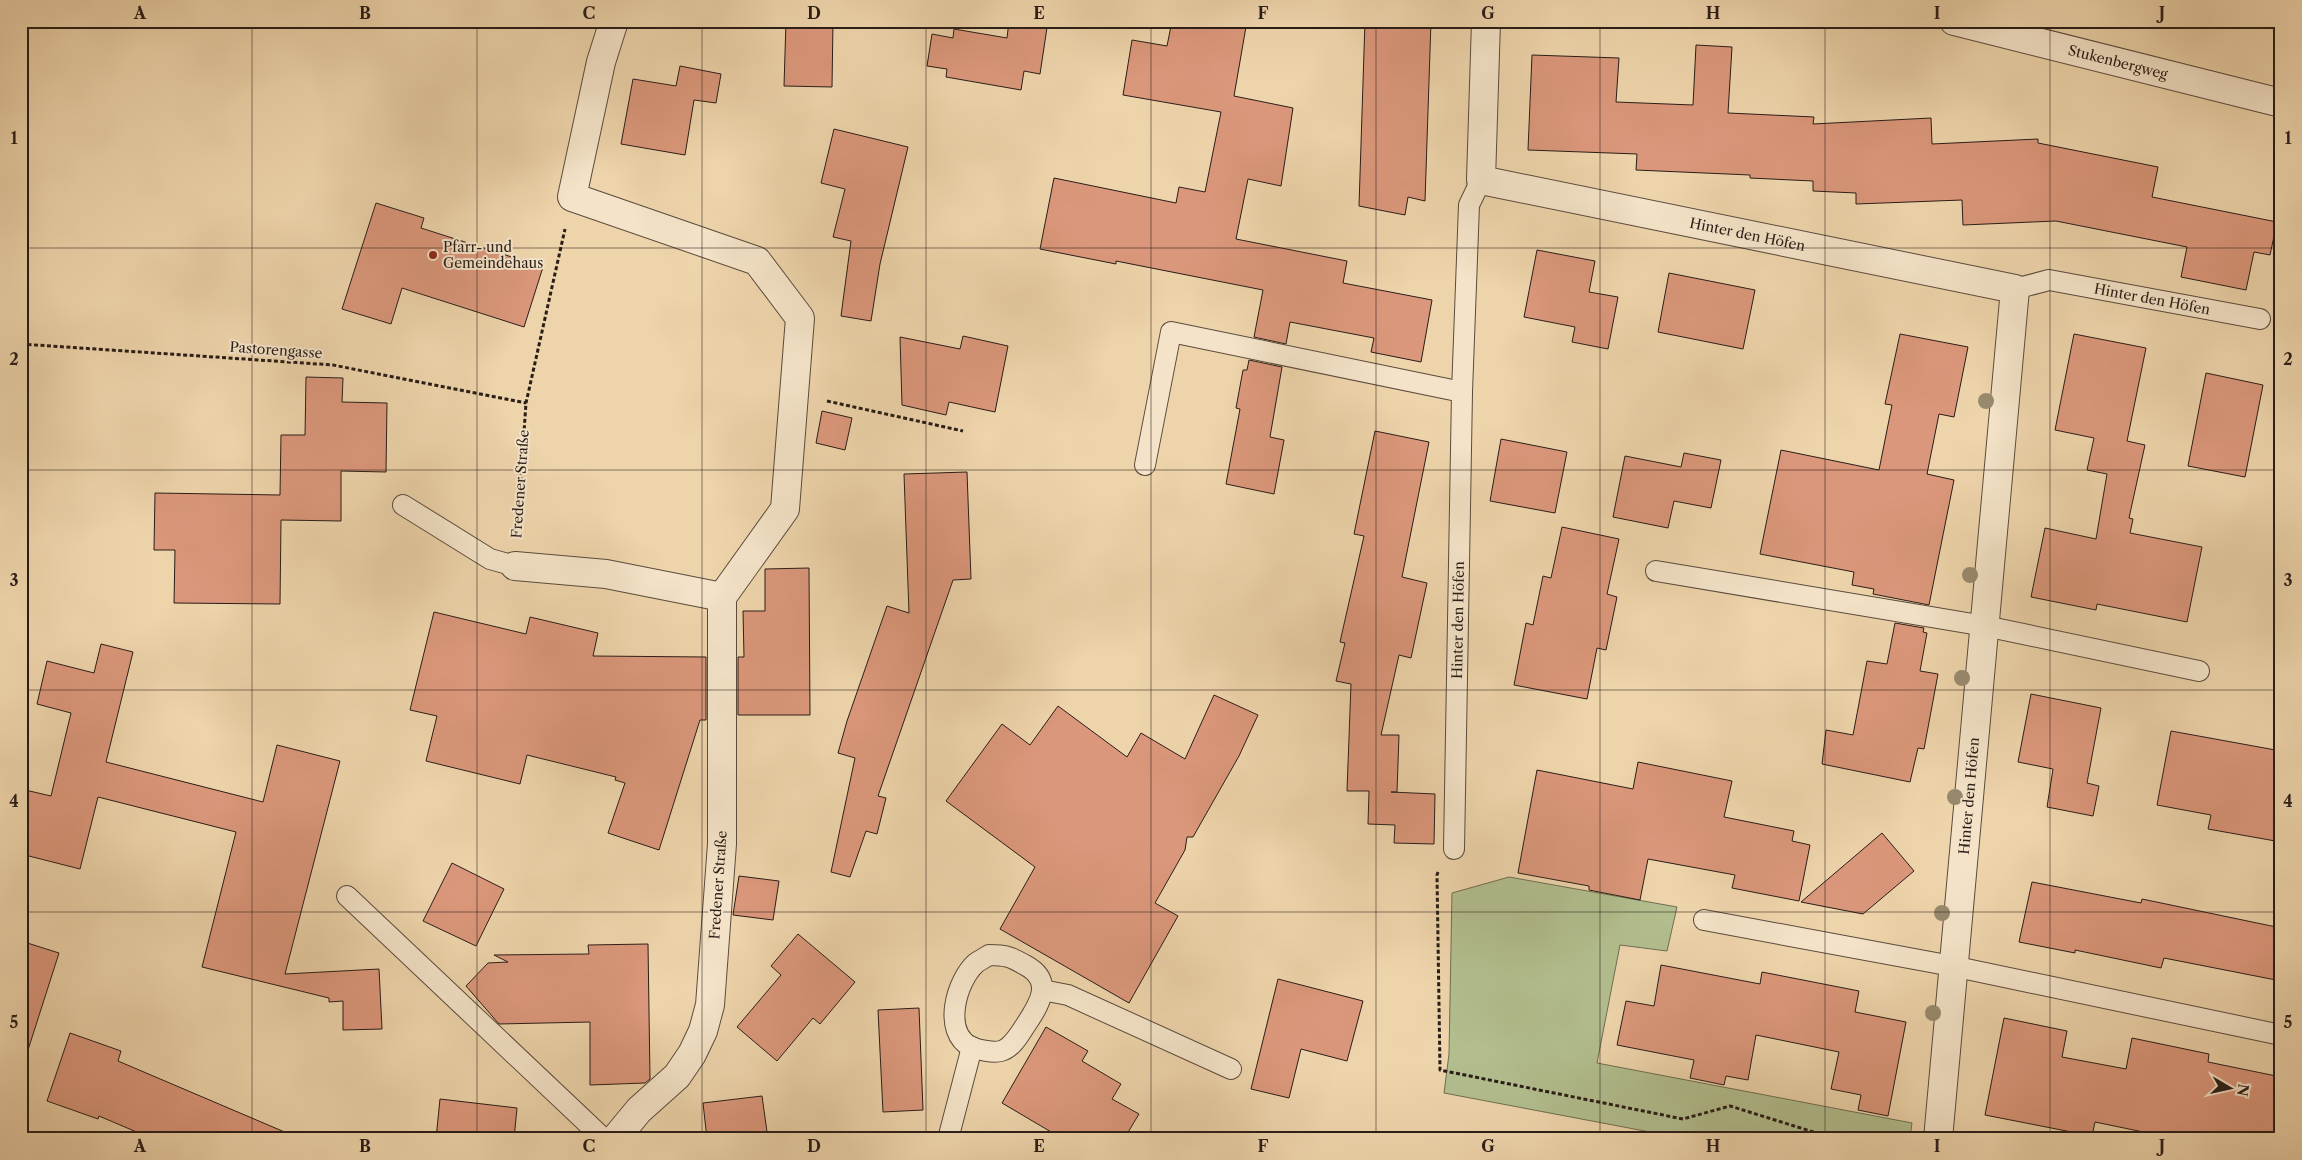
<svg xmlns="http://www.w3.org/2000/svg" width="2302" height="1160" viewBox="0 0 2302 1160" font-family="'Libre Caslon Text',serif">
	<rect width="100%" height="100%" fill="#eed4ab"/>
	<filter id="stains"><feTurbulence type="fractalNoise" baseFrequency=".004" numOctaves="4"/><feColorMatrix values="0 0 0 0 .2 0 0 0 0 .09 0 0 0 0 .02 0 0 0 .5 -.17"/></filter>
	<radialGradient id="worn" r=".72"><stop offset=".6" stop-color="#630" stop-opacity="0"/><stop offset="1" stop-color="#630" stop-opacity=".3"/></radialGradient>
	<polygon fill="#b2be8e" stroke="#6e6e52" points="1509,877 1677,907 1667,951 1620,945 1597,1063 1912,1123 1910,1139 1687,1139 1444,1093 1449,1054 1452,893"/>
	<g fill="#db977b" stroke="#291d17">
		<polygon points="786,21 833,21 832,87 784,86"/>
		<polygon points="1009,21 1048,21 1040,74 1024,71 1021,90 946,77 947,69 927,66 932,34 953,38 954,29 1007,38"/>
		<polygon points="1172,21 1247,21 1234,96 1293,108 1281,186 1248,179 1236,239 1347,261 1343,283 1432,300 1421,362 1371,352 1374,338 1290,322 1286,344 1254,337 1263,290 1116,261 1116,264 1040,249 1054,178 1176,203 1179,187 1205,192 1221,112 1123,95 1132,40 1167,46"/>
		<polygon points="1365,21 1431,21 1425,201 1408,197 1405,215 1359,206"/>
		<polygon points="1696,45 1732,47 1728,113 1814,117 1813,124 1931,118 1932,144 2038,139 2038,143 2158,167 2152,197 2277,222 2270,255 2254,252 2246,290 2181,277 2187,247 2056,221 1963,225 1962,200 1856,204 1856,193 1813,191 1813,181 1750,178 1750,175 1636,170 1637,154 1528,150 1532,55 1619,58 1616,102 1693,105"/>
		<polygon points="680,66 721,74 716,103 694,100 685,155 621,144 633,79 676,86"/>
		<polygon points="834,129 908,147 880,264 871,321 841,316 851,241 833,237 845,189 821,183"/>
		<polygon points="376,203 424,218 421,228 543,267 524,327 402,288 391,324 342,309"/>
		<polygon points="1537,250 1595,261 1589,292 1618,297 1608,349 1572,342 1575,327 1524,317"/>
		<polygon points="1669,273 1755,290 1743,349 1658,332"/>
		<polygon points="1900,334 1968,347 1954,417 1939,414 1927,474 1954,480 1929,605 1873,594 1874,589 1852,585 1854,572 1760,554 1781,450 1879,470 1892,405 1885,404"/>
		<polygon points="2074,334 2146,348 2127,441 2145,445 2129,518 2133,519 2130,533 2202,547 2187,622 2097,604 2096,610 2031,597 2045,528 2096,539 2107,474 2087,470 2094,438 2055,430"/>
		<polygon points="963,336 1008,346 995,412 949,402 946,415 902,405 900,337 960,349"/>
		<polygon points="1249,360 1282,367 1270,437 1284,440 1274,494 1226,484 1240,409 1236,408 1243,370 1247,370"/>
		<polygon points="2206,373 2263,385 2245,477 2188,466"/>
		<polygon points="306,377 343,378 342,402 387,403 386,472 341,471 341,521 281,520 280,604 174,603 175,550 154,550 155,493 280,495 281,435 305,435"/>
		<polygon points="822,411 852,418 845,450 816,443"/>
		<polygon points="1375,431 1429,442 1402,577 1427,583 1411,658 1399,655 1381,735 1399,735 1397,792 1391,792 1435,794 1434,844 1394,843 1395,825 1368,824 1369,791 1347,791 1351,684 1336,681 1345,643 1340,642 1364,536 1354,534"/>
		<polygon points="1501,439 1567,452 1555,513 1490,501"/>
		<polygon points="1684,453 1721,460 1711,508 1674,501 1668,528 1613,517 1625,456 1681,467"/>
		<polygon points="967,472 971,579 953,580 878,796 886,798 877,834 866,831 850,877 831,872 855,758 838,753 847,721 887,606 909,613 904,474"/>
		<polygon points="1562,527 1619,539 1607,594 1617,597 1606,650 1597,648 1587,699 1514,685 1526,623 1533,625 1543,576 1551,578"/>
		<polygon points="809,568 810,715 738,715 738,657 744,657 743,611 765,611 765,569"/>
		<polygon points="434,612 526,634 530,617 598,633 593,656 706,657 706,720 700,720 659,850 608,833 625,783 615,780 616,777 527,755 520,784 426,761 437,716 410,710"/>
		<polygon points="1895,623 1924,628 1923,632 1927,633 1920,671 1938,674 1924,749 1918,748 1910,782 1822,764 1826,730 1853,735 1867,661 1887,664"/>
		<polygon points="101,644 133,652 106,762 263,802 277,745 340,761 285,974 379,969 382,1029 343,1030 343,1001 329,1002 329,998 202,967 236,832 98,797 80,869 21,854 21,789 51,796 71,713 37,704 47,661 94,673"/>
		<polygon points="2031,694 2101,708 2087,783 2099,786 2093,816 2047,807 2053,769 2018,762"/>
		<polygon points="1214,695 1258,715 1239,756 1193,837 1187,837 1185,850 1155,903 1178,916 1129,1003 1000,929 1035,867 946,801 1002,724 1030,745 1058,706 1127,757 1141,733 1185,759"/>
		<polygon points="2171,731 2281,751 2281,842 2208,829 2211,815 2157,805"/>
		<polygon points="1638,762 1732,781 1724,817 1794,831 1792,841 1810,845 1799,901 1732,888 1735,875 1648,859 1640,900 1589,890 1589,886 1518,873 1537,770 1633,789"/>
		<polygon points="1882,833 1914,871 1863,914 1801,902"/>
		<polygon points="452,863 504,889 476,946 423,921"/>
		<polygon points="739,876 779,881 773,920 733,915"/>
		<polygon points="2032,882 2141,903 2142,899 2281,928 2281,981 2164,958 2161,968 2075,950 2075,953 2019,942"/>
		<polygon points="798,934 855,982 820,1024 813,1018 777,1061 737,1027 781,975 771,966"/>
		<polygon points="21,941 59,953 28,1050 21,1049"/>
		<polygon points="648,944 650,1079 645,1083 590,1085 590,1022 499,1024 466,986 488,963 508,962 494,955 589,954 588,945"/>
		<polygon points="1661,965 1760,984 1762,972 1859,991 1855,1012 1906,1022 1888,1116 1858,1110 1861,1095 1831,1089 1839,1052 1756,1035 1748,1080 1726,1076 1724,1085 1690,1078 1694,1060 1617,1045 1626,1001 1654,1006"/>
		<polygon points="1278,979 1363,1001 1347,1061 1301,1049 1289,1098 1251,1089"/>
		<polygon points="919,1008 923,1110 883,1112 878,1010"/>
		<polygon points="2004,1018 2067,1031 2062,1057 2126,1069 2132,1038 2209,1054 2208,1062 2281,1077 2281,1139 2177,1139 2095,1122 2092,1136 1985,1115"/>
		<polygon points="1046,1027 1088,1051 1082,1061 1121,1084 1112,1099 1139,1114 1124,1139 1063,1139 1002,1103"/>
		<polygon points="70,1033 121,1051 118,1061 301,1139 153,1139 99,1116 98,1119 47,1101"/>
		<polygon points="762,1096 768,1139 707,1139 703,1103"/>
		<polygon points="440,1099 517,1108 514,1139 436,1139"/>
	</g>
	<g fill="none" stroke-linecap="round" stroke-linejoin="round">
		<g stroke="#5a4b3c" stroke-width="22">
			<g id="lane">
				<path id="s1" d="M2015 289 2049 280 2260 319"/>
				<polyline points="1145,465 1171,332 1462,392"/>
				<polyline points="403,505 490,559 515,566"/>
				<polyline points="1656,571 1985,626 2199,671"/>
				<path id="s2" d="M1454 849 1462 392 1469 205 1481 180"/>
				<polyline points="347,896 604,1139"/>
				<polyline points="1704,920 1952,966 2281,1035"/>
				<path d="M989 955C1006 955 1011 957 1025 965 1055 981 1039 1005 1025 1026 1019 1035 1012 1048 1001 1051 993 1053 979 1050 971 1047 942 1032 956 981 976 963 980 960 985 958 989 955Z"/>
				<polyline points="1042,990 1068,995 1231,1069"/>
				<polyline points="948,1139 972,1047"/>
			</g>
		</g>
		<g stroke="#5a4b3c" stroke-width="30">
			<g id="street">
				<polyline points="614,21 601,62 572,197 757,261 800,318 785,509 722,597 722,844 710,1005 703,1031 692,1054 677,1076 639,1110 615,1139"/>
				<path id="s3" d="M1486 21 1481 180 2015 289 1938 1139"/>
				<path id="s4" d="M1954 21 2281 103"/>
				<polyline points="515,566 606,574 722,597"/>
			</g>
		</g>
		<g stroke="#291d17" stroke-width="3" stroke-dasharray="4 2.5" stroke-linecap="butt">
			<polyline points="21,344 333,365 526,403"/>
			<polyline points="827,401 963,431"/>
			<polyline points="517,533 526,403 565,229"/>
			<polyline points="1438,872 1437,875 1440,1070 1683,1119 1730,1106 1836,1139"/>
		</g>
		<use href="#lane" stroke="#f4e3c8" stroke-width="20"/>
		<use href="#street" stroke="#f4e3c8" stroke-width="28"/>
	</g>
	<g fill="#988a6d">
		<circle cx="1986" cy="401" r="8"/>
		<circle cx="1970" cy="575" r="8"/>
		<circle cx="1962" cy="678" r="8"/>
		<circle cx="1955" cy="797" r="8"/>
		<circle cx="1942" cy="913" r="8"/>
		<circle cx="1933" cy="1013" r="8"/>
	</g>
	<path fill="none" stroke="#291d17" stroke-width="1" stroke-opacity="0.55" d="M252 21V1139M477 21V1139M702 21V1139M926 21V1139M1151 21V1139M1376 21V1139M1600 21V1139M1825 21V1139M2050 21V1139M21 248H2281M21 470H2281M21 690H2281M21 912H2281"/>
	<circle fill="#8f2418" stroke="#f4e3c8" stroke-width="2" cx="433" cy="255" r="5"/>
	<g text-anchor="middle" stroke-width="4" stroke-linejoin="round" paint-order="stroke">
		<g font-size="14" fill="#291d17" stroke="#f4e3c8">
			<text dy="5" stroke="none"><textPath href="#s4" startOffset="169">Stukenbergweg</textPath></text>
			<text dy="5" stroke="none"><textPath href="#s3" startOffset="431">Hinter den Höfen</textPath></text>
			<text dy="5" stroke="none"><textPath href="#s1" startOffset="140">Hinter den Höfen</textPath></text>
			<text transform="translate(276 350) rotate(4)" y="5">Pastorengasse</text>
			<text transform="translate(520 484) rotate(-86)" y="5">Fredener Straße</text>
			<text dy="5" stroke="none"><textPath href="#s2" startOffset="229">Hinter den Höfen</textPath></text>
			<text transform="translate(1969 796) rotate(-85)" y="5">Hinter den Höfen</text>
			<text transform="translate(718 885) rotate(-86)" y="5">Fredener Straße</text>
		</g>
		<g font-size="14" fill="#291d17" stroke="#f4e3c8" text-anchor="start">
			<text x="443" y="252">Pfarr- und<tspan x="443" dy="16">Gemeindehaus</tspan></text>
		</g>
	</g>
	<rect width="2302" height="1160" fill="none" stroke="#eed4ab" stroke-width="55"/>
	<g transform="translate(2230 1088) rotate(99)" stroke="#f4e3c8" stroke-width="4" paint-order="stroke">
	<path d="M0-4L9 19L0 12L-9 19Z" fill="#291d17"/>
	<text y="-8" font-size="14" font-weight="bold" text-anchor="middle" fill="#291d17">N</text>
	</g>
	<rect x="28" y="28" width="2246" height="1104" fill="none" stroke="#291d17" stroke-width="2"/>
	<g font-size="16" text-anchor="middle" font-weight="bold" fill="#291d17">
		<text x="140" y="19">A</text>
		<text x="365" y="19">B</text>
		<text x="589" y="19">C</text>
		<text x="814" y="19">D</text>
		<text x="1039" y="19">E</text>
		<text x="1263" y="19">F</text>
		<text x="1488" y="19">G</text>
		<text x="1713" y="19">H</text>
		<text x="1937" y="19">I</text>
		<text x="2162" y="19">J</text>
		<text x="14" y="144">1</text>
		<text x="2288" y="144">1</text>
		<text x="14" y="365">2</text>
		<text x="2288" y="365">2</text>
		<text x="14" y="586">3</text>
		<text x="2288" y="586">3</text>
		<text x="14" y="807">4</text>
		<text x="2288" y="807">4</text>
		<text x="14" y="1028">5</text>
		<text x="2288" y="1028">5</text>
		<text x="140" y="1152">A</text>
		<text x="365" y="1152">B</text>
		<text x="589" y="1152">C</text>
		<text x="814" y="1152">D</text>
		<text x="1039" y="1152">E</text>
		<text x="1263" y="1152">F</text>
		<text x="1488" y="1152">G</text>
		<text x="1713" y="1152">H</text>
		<text x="1937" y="1152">I</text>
		<text x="2162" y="1152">J</text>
	</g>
	<rect width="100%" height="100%" filter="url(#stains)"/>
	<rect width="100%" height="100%" fill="url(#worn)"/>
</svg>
